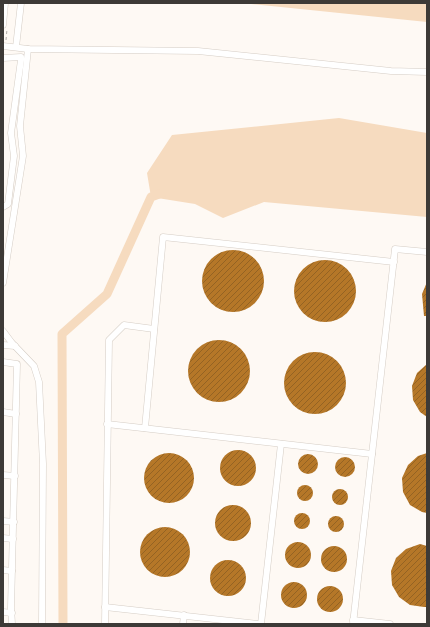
<svg xmlns="http://www.w3.org/2000/svg" width="430" height="627" viewBox="0 0 430 627" font-family="'Public Sans',sans-serif">
	<defs>
		<pattern id="building-hatch" width="6" height="6" patternUnits="userSpaceOnUse"><rect width="6" height="6" fill="#b57728"/><path d="M-1 1l2-2M0 6l6-6M5 7l2-2" fill="none" stroke="#946323"/></pattern>
	</defs>
	<rect width="100%" height="100%" fill="#fef9f4"/>
	<g fill="#f6dbbf">
		<polygon points="241,3 427,3 427,22"/>
		<polygon points="339,118 427,133 427,217 264,202 223,218 195,204 151,197 147,173 172,135"/>
	</g>
	<g fill="none" stroke-linecap="round" stroke-linejoin="round">
		<polyline stroke="#f6dbbf" stroke-width="9" points="63,624 62,334 107,294 151,197 162,193"/>
	</g>
	<g fill="url(#building-hatch)">
		<circle cx="233" cy="281" r="31"/>
		<circle cx="325" cy="291" r="31"/>
		<polygon points="427,282 427,316 424,316 422,294"/>
		<circle cx="219" cy="371" r="31"/>
		<circle cx="315" cy="383" r="31"/>
		<polygon points="427,364 427,417 420,412 413,400 412,386 417,373"/>
		<circle cx="238" cy="468" r="18"/>
		<circle cx="169" cy="478" r="25"/>
		<polygon points="427,453 427,513 422,512 410,505 403,492 402,478 408,465 418,456"/>
		<circle cx="308" cy="464" r="10"/>
		<circle cx="345" cy="467" r="10"/>
		<circle cx="305" cy="493" r="8"/>
		<circle cx="340" cy="497" r="8"/>
		<circle cx="233" cy="523" r="18"/>
		<circle cx="302" cy="521" r="8"/>
		<circle cx="336" cy="524" r="8"/>
		<circle cx="165" cy="552" r="25"/>
		<circle cx="298" cy="555" r="13"/>
		<polygon points="420,544 427,546 427,607 424,607 410,605 399,597 392,585 391,571 396,558 406,549"/>
		<circle cx="334" cy="559" r="13"/>
		<circle cx="228" cy="578" r="18"/>
		<circle cx="294" cy="595" r="13"/>
		<circle cx="330" cy="599" r="13"/>
	</g>
	<g fill="none" stroke-linecap="round" stroke-linejoin="round">
		<g stroke="#d5cdc5" stroke-width="7">
			<g id="minor">
				<polyline points="3,25 5,3"/>
				<polyline points="3,46 28,49 198,51 391,71 427,72"/>
				<polyline points="16,47 21,3"/>
				<polyline points="3,58 21,57 21,60 11,133 14,156 8,204 3,207"/>
				<polyline points="3,283 23,156 20,126 28,49"/>
				<polyline points="3,331 12,343 34,366 39,382 43,464 42,624"/>
				<polyline points="3,345 15,346"/>
				<polyline points="3,362 17,364 11,608 12,624"/>
				<polyline points="3,412 16,414"/>
				<polyline points="107,424 372,454"/>
				<polyline points="145,428 163,237 394,262"/>
				<polyline points="3,475 15,476"/>
				<polyline points="3,521 14,522"/>
				<polyline points="3,538 13,539"/>
				<polyline points="3,570 12,571"/>
				<polyline points="105,607 259,624"/>
				<polyline points="3,612 12,613"/>
				<polyline points="353,620 390,624"/>
				<polyline points="105,624 109,340 124,325 154,329"/>
				<polyline points="183,624 184,615"/>
				<polyline points="261,624 281,444"/>
				<polyline points="353,624 395,249 427,252"/>
			</g>
		</g>
		<polyline stroke="#b0aca7" stroke-width="1" stroke-dasharray="3 3" stroke-linecap="butt" points="6,40 7,29"/>
		<use href="#minor" stroke="#fff" stroke-width="6"/>
	</g>
	<rect width="430" height="627" fill="none" stroke="#3d3a37" stroke-width="8"/>
</svg>
